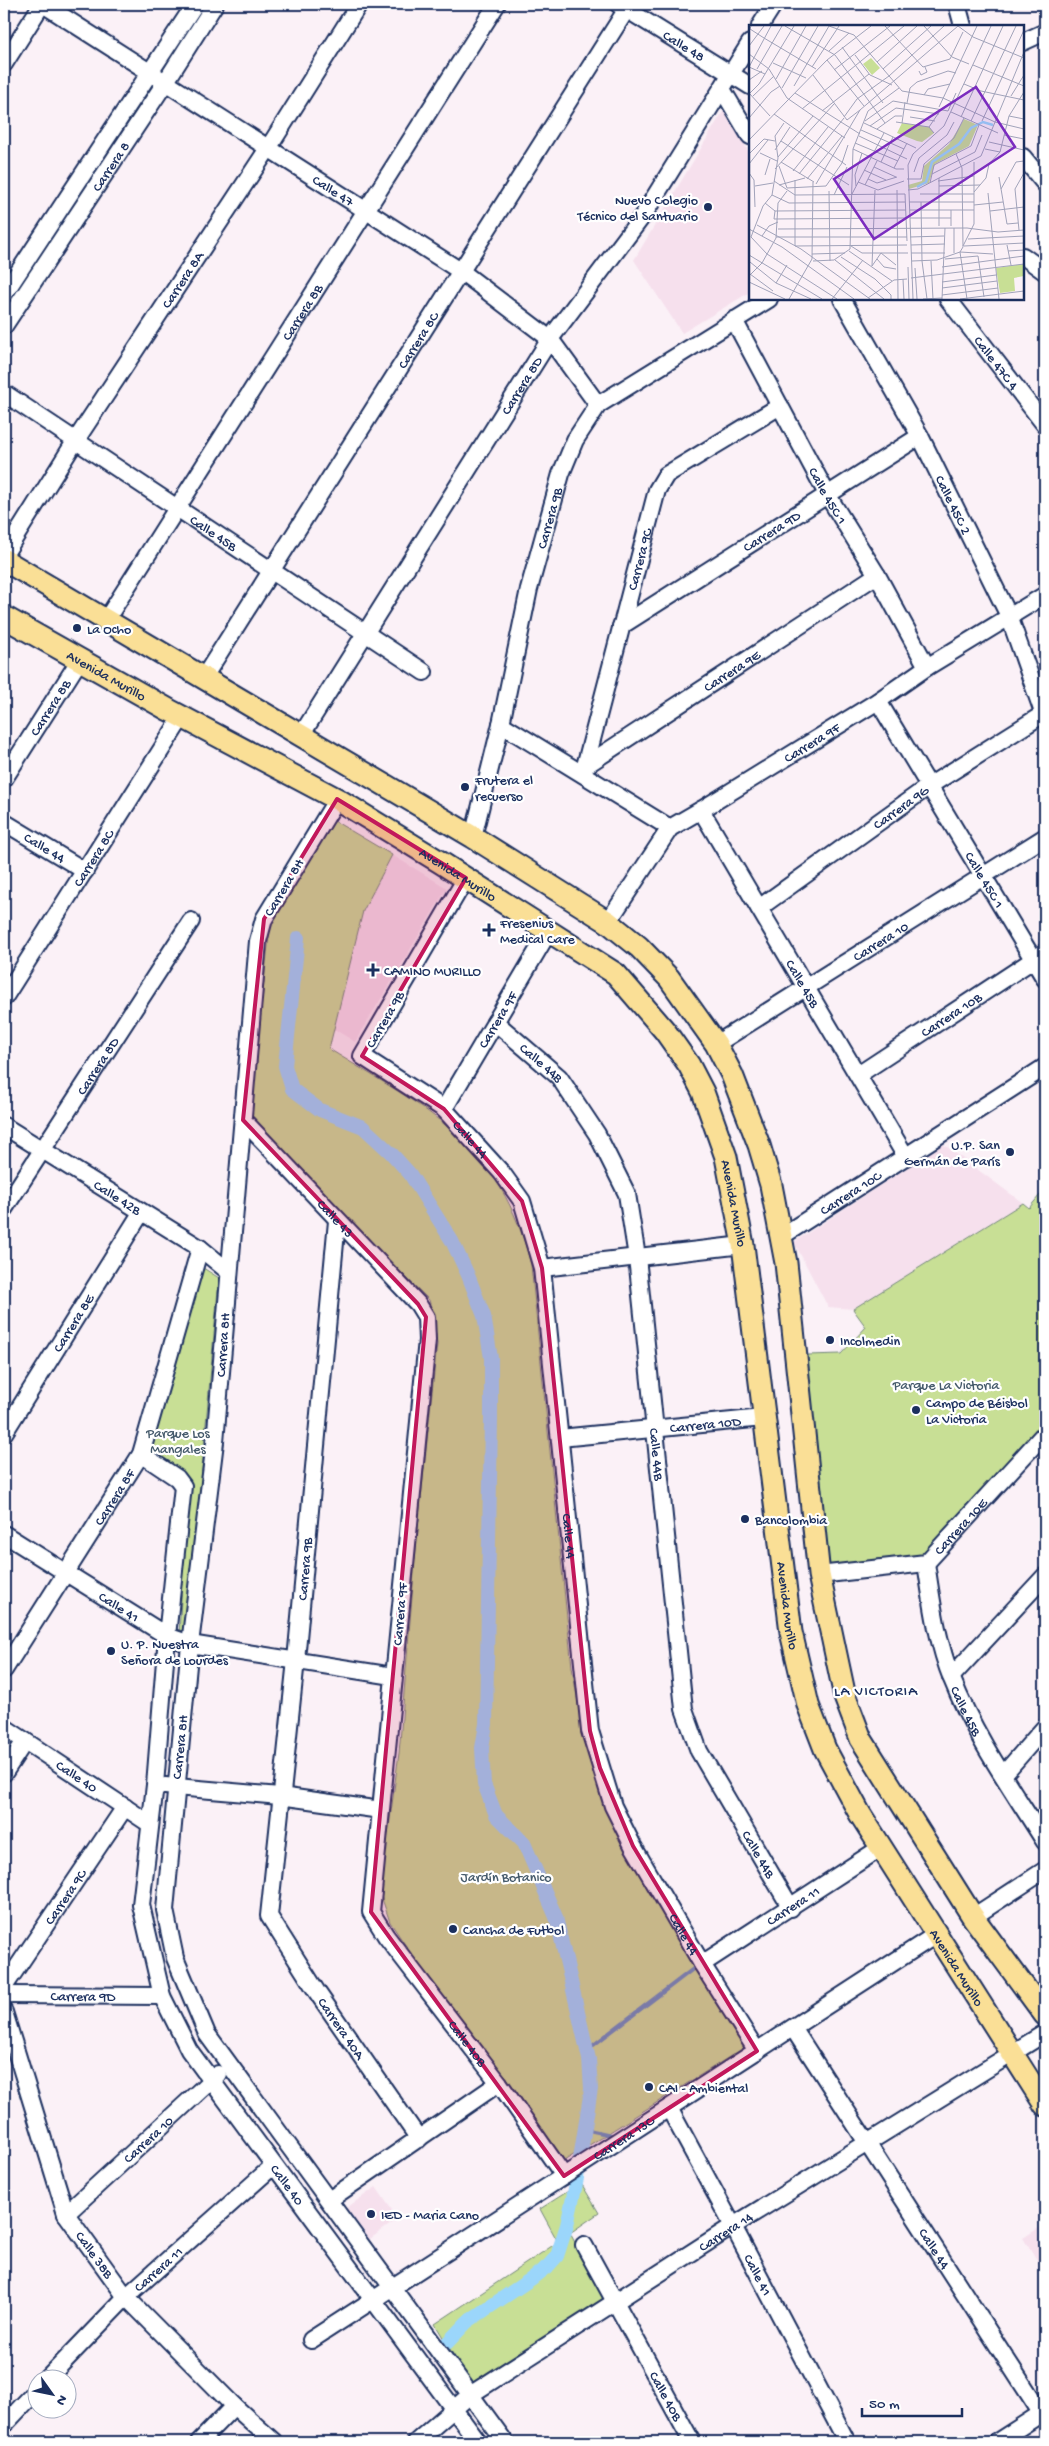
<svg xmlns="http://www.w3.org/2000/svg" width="1049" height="2446" viewBox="0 0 1049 2446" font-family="'Gochi Hand',sans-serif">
	<rect width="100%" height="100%" fill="#fbf1f7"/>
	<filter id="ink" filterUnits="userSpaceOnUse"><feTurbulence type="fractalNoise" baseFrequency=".02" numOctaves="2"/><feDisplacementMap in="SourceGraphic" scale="10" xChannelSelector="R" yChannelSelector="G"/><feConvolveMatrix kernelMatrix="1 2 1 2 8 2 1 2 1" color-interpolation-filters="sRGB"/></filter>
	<g filter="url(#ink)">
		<g fill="#f6e0ed">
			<polygon points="724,110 750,154 750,292 682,333 634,260"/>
			<polygon points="392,855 447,888 355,1042 334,1029 363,911"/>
			<polygon points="943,1144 1023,1203 853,1309 828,1307 794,1242"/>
			<polygon points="376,2187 398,2219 367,2241 345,2209"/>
			<polygon points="1045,2224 1045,2274 1023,2238"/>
		</g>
		<g fill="#c8df95" stroke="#72877a">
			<path d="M331 819 392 855 363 911 329 1049C428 1110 501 1143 531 1265L572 1667 582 1727 598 1784 745 2047 564 2161 420 1967 390 1922 380 1893 399 1753 417 1537 437 1344 434 1319 429 1300 249 1121 270 927 277 909Z"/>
			<polygon points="1045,1189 1045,1422 925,1557 822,1569 808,1355 841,1354 866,1327 853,1309 1023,1203 1029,1208"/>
			<polygon points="200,1266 219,1278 187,1636 179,1636 187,1487 147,1453"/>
			<polygon points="581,2183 599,2213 570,2233 605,2300 472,2386 435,2324 558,2242 540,2209"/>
		</g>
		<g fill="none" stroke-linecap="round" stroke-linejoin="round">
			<g stroke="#6893bc" stroke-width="4">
				<polyline points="587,2050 697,1966"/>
				<polyline points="584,2129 616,2136"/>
			</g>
			<polyline stroke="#9bd6fb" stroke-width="14" points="298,938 285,1066 292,1089 320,1110 363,1127 392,1154 410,1174 452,1241 468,1275 484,1316 491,1358 491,1419 486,1724 482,1748 484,1784 496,1815 524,1843 556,1917 589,2059 591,2089 576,2184 567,2225 557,2256 549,2265 531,2279 467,2322 447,2343"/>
			<g stroke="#1b2f5e" stroke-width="20">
				<g id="minor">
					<path id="s1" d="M43 4 462 272 550 339 598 405"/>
					<path id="s2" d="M618 4 750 86"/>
					<polyline points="957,4 963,26"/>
					<polyline points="760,26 774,4"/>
					<polyline points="1023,42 1045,32"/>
					<polyline points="4,64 42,4"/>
					<polyline points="722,89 750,136"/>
					<polyline points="1023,157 1045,184"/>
					<polyline points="1023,256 1045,272"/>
					<polyline points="4,294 195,4"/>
					<path id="s3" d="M842 299 920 436 1009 616 1045 718"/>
					<path id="s4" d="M948 299 1045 425"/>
					<path id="s5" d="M734 320 828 496 877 575 927 667"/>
					<path id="s6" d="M4 326 165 83 215 4"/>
					<path id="s7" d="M4 393 424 672"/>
					<path id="s8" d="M4 555 76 440 269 147 359 4"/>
					<path id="s9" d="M106 620 497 4"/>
					<path id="s10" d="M621 626 920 436"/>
					<path id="s11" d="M204 677 630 4"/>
					<path id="s12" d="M878 701 1045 979"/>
					<polyline points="501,724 670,828"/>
					<path id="s13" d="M302 734 550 339 644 214 750 43"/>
					<path id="s14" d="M585 766 877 575"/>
					<path id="s15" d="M583 774 657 490 666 475 780 406"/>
					<path id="s16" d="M4 779 79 661"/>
					<polyline points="337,799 264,919 258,941 215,1442 190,1644 165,1910 175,1958 207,2034 505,2442"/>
					<path id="s17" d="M701 810 906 1157"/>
					<path id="s18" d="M4 822 85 871"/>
					<path id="s19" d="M473 837 501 724 529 589 561 474 575 440 598 405 769 299"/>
					<path id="s20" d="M466 878 362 1056 444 1109 502 1173 522 1201 542 1268 590 1731 613 1806 633 1846 702 1964 757 2051"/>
					<path id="s21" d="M759 908 929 786 1045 713"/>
					<path id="s22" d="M608 922 670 828 701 810 878 701 927 667 1045 595"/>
					<path id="s23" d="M4 998 182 717"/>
					<path id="s24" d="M495 1022 559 1077 597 1134 627 1194 637 1257 684 1709 699 1751 791 1908"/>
					<path id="s25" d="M716 1044 1045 837"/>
					<path id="s26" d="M858 1075 1045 952"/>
					<path id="s27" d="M444 1109 549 931"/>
					<path id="s28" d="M243 1120 418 1304 426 1317 427 1340 371 1912 386 1936 499 2083 564 2176"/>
					<path id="s29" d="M4 1126 200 1248 228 1271"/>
					<path id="s30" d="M4 1209 191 921"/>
					<path id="s31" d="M337 1221 296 1660 269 1916 317 1992 419 2139"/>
					<path id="s32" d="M782 1236 1045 1067"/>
					<polyline points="542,1268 743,1245"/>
					<path id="s33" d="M4 1433 141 1213"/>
					<path id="s34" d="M560 1438 763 1418"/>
					<path id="s35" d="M141 1454 177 1478 183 1486 167 1636 155 1785 141 1905 162 1996 189 2050 478 2442"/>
					<path id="s36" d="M4 1534 167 1636 190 1644 393 1676"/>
					<path id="s37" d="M926 1563C932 1602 937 1642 952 1679 975 1737 1012 1789 1045 1842"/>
					<path id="s38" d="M819 1575 926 1563 1045 1433"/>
					<path id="s39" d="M4 1670 141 1454 200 1248"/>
					<polyline points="951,1677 1045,1576"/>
					<path id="s40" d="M4 1727 150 1824"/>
					<polyline points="4,1773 25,1741"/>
					<polyline points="1003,1775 1045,1727"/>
					<polyline points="165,1786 280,1796 381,1810"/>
					<polyline points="973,1917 1045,1870"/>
					<path id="s41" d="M702 1964 882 1847"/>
					<path id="s42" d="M4 1987 125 1807"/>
					<path id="s43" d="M4 1995 162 1996"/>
					<path id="s44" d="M4 2012 66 2214 126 2297 234 2406 274 2442"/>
					<path id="s45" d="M793 2028 1045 2419"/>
					<path id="s46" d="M669 2108 733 2226 847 2442"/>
					<polyline points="329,2200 499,2083"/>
					<path id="s47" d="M66 2214 218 2074"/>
					<path id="s48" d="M584 2245 692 2442"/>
					<path id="s49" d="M311 2340 937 1934"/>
					<path id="s50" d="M48 2378 126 2297 273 2166"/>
					<polyline points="4,2425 38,2389"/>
					<polyline points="199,2442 234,2406"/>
					<path id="s51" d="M416 2442 470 2395 733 2226 1045 2033"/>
					<polyline points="997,2442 1045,2411"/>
				</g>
			</g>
			<g stroke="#1b2f5e" stroke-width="25">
				<g id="major">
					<polyline points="4,560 473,837 608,922 639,947 669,978 716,1044 732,1075 759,1145 771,1185 786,1263 819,1575 845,1697 861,1739 973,1917 1045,2015"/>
					<path id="s52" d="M4 617 169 710 337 799 440 862 616 974 665 1031 689 1065 703 1092 726 1157 743 1245 791 1632 808 1705 825 1749 860 1814 1045 2105"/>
				</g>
			</g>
			<use href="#minor" stroke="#fff" stroke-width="16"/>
			<use href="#major" stroke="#fadf96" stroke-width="21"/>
		</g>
	</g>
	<path fill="#c2185b" fill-opacity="0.2" stroke="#c2185b" stroke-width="4" stroke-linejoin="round" d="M337 799 466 878 362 1056 444 1109 522 1201 542 1268 590 1731 600 1768 633 1846 757 2051 564 2176 371 1912 426 1317 418 1304 243 1120 264 919Z"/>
	<g fill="#1b2f5e" stroke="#fff" stroke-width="2">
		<circle cx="708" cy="207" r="5"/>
		<circle cx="77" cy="628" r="5"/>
		<circle cx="465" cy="787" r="5"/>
		<path d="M486.5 922.5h5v5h5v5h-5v5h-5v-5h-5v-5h5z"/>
		<path d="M370.5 962.5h5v5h5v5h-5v5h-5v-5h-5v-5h5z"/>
		<circle cx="1010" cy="1152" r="5"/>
		<circle cx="830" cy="1340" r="5"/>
		<circle cx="916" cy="1410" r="5"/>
		<circle cx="745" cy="1519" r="5"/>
		<circle cx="111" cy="1651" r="5"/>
		<circle cx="453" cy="1929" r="5"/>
		<circle cx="649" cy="2087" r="5"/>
		<circle cx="371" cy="2214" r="5"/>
	</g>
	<g text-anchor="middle" stroke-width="4.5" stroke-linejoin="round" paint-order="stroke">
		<g font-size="14" fill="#1b2f5e" stroke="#fff">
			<text dy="5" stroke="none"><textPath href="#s2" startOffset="78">Calle 48</textPath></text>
			<text dy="5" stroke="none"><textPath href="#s6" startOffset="192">Carrera 8</textPath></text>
			<text dy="5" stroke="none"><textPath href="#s1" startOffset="345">Calle 47</textPath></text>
			<text dy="5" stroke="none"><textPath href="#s8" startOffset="328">Carrera 8A</textPath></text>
			<text dy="5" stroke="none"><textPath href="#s9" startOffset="365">Carrera 8B</textPath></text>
			<text dy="5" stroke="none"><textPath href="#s11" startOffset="399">Carrera 8C</textPath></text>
			<text dy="5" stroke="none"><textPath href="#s4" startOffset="80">Calle 47C 4</textPath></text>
			<text dy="5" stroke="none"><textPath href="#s13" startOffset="412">Carrera 8D</textPath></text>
			<text dy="5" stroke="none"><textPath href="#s5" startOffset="199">Calle 45C 1</textPath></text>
			<text dy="5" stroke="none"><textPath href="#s3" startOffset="234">Calle 45C 2</textPath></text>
			<text dy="5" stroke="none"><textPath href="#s19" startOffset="328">Carrera 9B</textPath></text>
			<text dy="5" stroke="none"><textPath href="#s10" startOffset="178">Carrera 9D</textPath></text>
			<text dy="5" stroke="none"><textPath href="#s7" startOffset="252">Calle 45B</textPath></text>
			<text dy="5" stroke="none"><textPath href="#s15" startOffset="222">Carrera 9C</textPath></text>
			<text dy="5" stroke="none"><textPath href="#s14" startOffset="175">Carrera 9E</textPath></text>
			<text dy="5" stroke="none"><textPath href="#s52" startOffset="118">Avenida Murillo</textPath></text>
			<text dy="5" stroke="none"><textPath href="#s16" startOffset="85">Carrera 8B</textPath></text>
			<text dy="5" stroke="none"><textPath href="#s22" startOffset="278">Carrera 9F</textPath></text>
			<text dy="5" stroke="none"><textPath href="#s21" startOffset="174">Carrera 9G</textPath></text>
			<text dy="5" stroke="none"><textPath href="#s18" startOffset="48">Calle 44</textPath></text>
			<text dy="5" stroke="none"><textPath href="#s23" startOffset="166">Carrera 8C</textPath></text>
			<text dy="5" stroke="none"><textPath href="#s52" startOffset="522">Avenida Murillo</textPath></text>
			<text dy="5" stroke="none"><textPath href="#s12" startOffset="208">Calle 45C 1</textPath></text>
			<text transform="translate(283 887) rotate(-59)" y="5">Carrera 8H</text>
			<text dy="5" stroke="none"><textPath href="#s25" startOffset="194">Carrera 10</textPath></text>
			<text dy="5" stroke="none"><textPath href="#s17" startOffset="201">Calle 45B</textPath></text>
			<text dy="5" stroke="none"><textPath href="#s26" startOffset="111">Carrera 10B</textPath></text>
			<text transform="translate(384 1019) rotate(-60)" y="5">Carrera 9B</text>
			<text dy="5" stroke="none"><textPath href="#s27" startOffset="104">Carrera 9F</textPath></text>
			<text dy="5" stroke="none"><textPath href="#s24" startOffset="62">Calle 44B</textPath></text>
			<text dy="5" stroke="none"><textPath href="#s30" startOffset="171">Carrera 8D</textPath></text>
			<text dy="5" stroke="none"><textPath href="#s20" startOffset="344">Calle 44</textPath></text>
			<text dy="5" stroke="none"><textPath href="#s32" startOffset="81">Carrera 10C</textPath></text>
			<text dy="5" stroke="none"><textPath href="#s29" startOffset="134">Calle 42B</textPath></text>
			<text dy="5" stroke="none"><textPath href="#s52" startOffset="972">Avenida Murillo</textPath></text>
			<text dy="5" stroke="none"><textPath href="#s28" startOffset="135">Calle 43</textPath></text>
			<text dy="5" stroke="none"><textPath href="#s33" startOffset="130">Carrera 8E</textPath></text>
			<text transform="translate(222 1345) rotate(-86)" y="5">Carrera 8H</text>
			<text dy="5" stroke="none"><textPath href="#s34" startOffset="146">Carrera 10D</textPath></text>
			<text dy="5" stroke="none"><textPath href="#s24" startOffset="482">Calle 44B</textPath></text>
			<text dy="5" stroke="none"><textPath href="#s39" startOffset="205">Carrera 8F</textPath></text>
			<text dy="5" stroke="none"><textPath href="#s38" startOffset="158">Carrera 10E</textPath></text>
			<text dy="5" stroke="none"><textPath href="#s20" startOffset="764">Calle 44</textPath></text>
			<text transform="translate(304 1569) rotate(-85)" y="5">Carrera 9B</text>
			<text dy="5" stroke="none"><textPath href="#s52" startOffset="1378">Avenida Murillo</textPath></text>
			<text dy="5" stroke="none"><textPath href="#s36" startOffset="136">Calle 41</textPath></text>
			<text transform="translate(399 1614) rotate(-85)" y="5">Carrera 9F</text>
			<text dy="5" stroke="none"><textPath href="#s37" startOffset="154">Calle 45B</textPath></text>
			<text transform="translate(179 1747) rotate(-84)" y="5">Carrera 8H</text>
			<text dy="5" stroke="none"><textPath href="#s40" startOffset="88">Calle 40</textPath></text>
			<text dy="5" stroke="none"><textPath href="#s24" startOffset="902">Calle 44B</textPath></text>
			<text dy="5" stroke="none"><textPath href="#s42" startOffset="109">Carrera 9C</textPath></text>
			<text dy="5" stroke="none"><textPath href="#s41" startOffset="108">Carrera 11</textPath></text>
			<text dy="5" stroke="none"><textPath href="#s20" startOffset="1185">Calle 44</textPath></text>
			<text dy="5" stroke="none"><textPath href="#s52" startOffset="1782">Avenida Murillo</textPath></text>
			<text dy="5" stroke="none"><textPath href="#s43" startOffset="79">Carrera 9D</textPath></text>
			<text dy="5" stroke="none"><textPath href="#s31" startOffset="832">Carrera 40A</textPath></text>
			<text dy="5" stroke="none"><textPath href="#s28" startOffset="1030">Calle 40B</textPath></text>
			<text dy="5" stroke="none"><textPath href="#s49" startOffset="372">Carrera 13C</textPath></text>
			<text dy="5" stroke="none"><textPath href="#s47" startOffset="111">Carrera 10</textPath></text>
			<text dy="5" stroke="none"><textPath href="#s35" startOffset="795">Calle 40</textPath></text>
			<text dy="5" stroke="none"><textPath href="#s51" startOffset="375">Carrera 14</textPath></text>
			<text dy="5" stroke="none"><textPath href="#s45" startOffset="262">Calle 44</textPath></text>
			<text dy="5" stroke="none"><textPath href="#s44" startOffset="261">Calle 38B</textPath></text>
			<text dy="5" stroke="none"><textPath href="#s50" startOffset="155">Carrera 11</textPath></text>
			<text dy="5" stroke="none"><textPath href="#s46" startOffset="189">Calle 41</textPath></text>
			<text dy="5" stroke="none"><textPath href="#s48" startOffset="172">Calle 40B</textPath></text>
		</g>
		<g font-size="14" fill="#1b2f5e" stroke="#fff" text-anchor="start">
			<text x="698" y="204" text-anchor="end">Nuevo Colegio<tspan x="698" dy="16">Técnico del Santuario</tspan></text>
			<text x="87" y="633">La Ocho</text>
			<text x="475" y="784">Frutera el<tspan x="475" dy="16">recuerso</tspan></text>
			<text x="500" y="927">Fresenius<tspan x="500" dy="16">Medical Care</tspan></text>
			<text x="384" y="975">CAMINO MURILLO</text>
			<text x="1000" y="1149" text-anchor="end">U.P. San<tspan x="1000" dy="16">Germán de París</tspan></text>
			<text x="840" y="1345">Incolmedin</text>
			<text x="926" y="1407">Campo de Béisbol<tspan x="926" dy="16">La Victoria</tspan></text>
			<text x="755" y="1524">Bancolombia</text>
			<text x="121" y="1648">U. P. Nuestra<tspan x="121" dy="16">Señora de Lourdes</tspan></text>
			<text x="463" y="1934">Cancha de Futbol</text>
			<text x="659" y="2092">CAI - Ambiental</text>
			<text x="381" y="2219">IED - Maria Cano</text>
		</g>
		<g font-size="14" fill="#465b6c" stroke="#fff">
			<text x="946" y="1389">Parque La Victoria</text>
			<text x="178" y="1437">Parque Los<tspan x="178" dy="16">Mangales</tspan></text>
			<text x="506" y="1881">Jardín Botanico</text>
		</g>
		<g font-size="15" letter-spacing="1" fill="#1b2f5e" stroke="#fff">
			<text x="876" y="1695">LA VICTORIA</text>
		</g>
	</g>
	<g transform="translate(749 25)">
		<rect width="275" height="275" fill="#fbf1f7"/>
		<path d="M122 33 131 43 123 50 114 39ZM215 94 229 100 220 121 186 139 180 158 160 164 159 160 173 156 175 141 200 119ZM153 98 180 102 185 108 173 117 168 116 148 108ZM275 239V251L265 253 266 266 251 268 247 243Z" fill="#c8df95"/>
		<path fill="none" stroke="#9bd6fb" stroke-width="2.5" d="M168 162 177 157 183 137 210 119 222 103 234 97 244 100"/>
		<path fill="none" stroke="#a1a3ba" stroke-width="1" d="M2 1 1 4 15 13 67 44M36 1 86 30 136 98M80 1 105 10 153 66 194 73 246 97 275 104M136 1 174 42 201 34 214 7M175 1 203 32 220 39M209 1 224 12 275 33M0 21 15 1M93 22 134 78M80 26 100 8M0 29 20 44 38 73 96 113M106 30 121 50 143 60M78 35 115 81M128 37 168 1M24 38 57 53M224 40 275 61M63 42 90 1M8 44 33 1M134 44 182 1M85 45 141 1M170 46 172 50 178 47 176 42M16 49 0 42 22 1M64 50 98 95 111 85M27 54 57 1M0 55 13 46M215 59 232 66 275 75M45 61 80 1M33 63 69 1M0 68 21 91M46 68 111 109M0 69 10 59 45 1M175 70 179 64 201 59M4 71 25 51M262 71 275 50M158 78 161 63 168 57 199 46 207 48M190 82 228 1M53 84 155 1M73 86 120 49M199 86 207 68M202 87 249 108M25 89 97 140M260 91 275 94M95 92 108 74 140 51 195 1M161 92 186 96M212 92 254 1M0 93 22 67 31 61M116 96 144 76 199 86M222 96 267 1M233 96 275 5M147 97 180 102 185 108M35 98 26 111 29 133 23 170 14 181 2 212 18 229 88 274M115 98 167 123M153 98 156 77M121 101 147 83 190 89M180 102 193 83M128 104 146 91H153M112 105 155 124M255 110 275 114M110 111 158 134M0 115 78 35 122 1M32 116 100 160M240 117 275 125M106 118 149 136M104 124 147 144H155M236 124 251 127M26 125 41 102M11 128 28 136M0 129 15 114 26 116M207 129 213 143 214 222 211 227 218 274M29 132 64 91M32 137 65 157M132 137 144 112M0 139 19 115M30 141 38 163M125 142 147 152M145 143 158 118M26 144 85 79M115 145 137 155M44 146 79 102M165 147 170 133 198 110 205 97M0 148 5 155 6 182M50 149 95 93M183 149 226 127 233 110M16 150 21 134M250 152 258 199 269 198M190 153V201M58 154 93 111M119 154 128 158 148 152M158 154H172L175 139 205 113 215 93M46 155V221M25 156 46 170 156 169M189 156 225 151M109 157 129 165 155 156M181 158 185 140 222 121 230 100M67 159 111 85 209 1M30 160 56 153M116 160 128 136M6 161 24 158M107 161 106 150 113 128M190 161 231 160M38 163 77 161 93 138 99 120M275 163V186M252 164 267 137 275 136M148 165 149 274M159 165 169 164 232 131 275 27M80 166 81 236M225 167 237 153 240 139 251 127 260 91 275 67M239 168 250 274M103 169 135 108M156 169 158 216M171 169H225M23 170 40 178 156 177M85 170 98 142M160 177H225M172 177 173 236 178 274M16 178 26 186 157 185M225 180 254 177M161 185H225M202 185V201M26 186 25 194 157 193M241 186 275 182M161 193H202M8 200 52 224 121 274M0 204 33 222 105 274M29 204 218 203 249 207 275 205M270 205 266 164 275 148M13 211 20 201 29 197M27 212H158M161 212 195 211M219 214 275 211M162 220 196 219M258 220 262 240M46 221 158 220M102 221 113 228H159M214 221 225 199V137M215 221 275 218M100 226 143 256M259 226 275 225M162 228H196M205 228V203M63 229 96 228M0 230 73 274M92 232 126 254 142 270V274M128 234 135 242 147 244M196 234 229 231 235 272M86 235 135 274M64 236 85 235 101 224 104 124 119 86 150 63M163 236 188 235 211 227 244 229M182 236 184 274M1 237 27 258 62 274M123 241 126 165M123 241 132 228 147 240M159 242 160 274M193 242 275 231M166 243 168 274M1 249 24 266M0 251 13 238 27 213 29 178 38 166M162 253 275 239M154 254 155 274M0 257 36 274M193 257 247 250M27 258 38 240M193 263 248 256M193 270 249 263M119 273 145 255 158 254M40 274 63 234 64 157M83 274 114 235M164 274 159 140 164 129 195 101 242 1M174 274 193 273M193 274 196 203M211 274 275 266"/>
		<path fill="#7b2cbf" fill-opacity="0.15" stroke="#7b2cbf" stroke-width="2.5" d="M227 62 266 122 125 214 85 154Z"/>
		<rect width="275" height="275" fill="none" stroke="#1b2f5e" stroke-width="2.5"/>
	</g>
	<rect width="1049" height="2446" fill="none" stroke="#fff" stroke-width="20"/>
	<rect x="10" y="10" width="1029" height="2426" fill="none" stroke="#1b2f5e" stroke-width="2" filter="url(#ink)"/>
	<g transform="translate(52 2394) rotate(123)"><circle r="24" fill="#ffffff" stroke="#a4acbf"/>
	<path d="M0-4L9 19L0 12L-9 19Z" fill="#1b2f5e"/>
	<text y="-8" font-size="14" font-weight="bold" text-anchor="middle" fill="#1b2f5e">N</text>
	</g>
	<path d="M862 2408v8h100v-8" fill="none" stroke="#1b2f5e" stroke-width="2.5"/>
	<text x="869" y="2408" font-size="15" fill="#1b2f5e" stroke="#ffffff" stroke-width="4" paint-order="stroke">50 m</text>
</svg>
